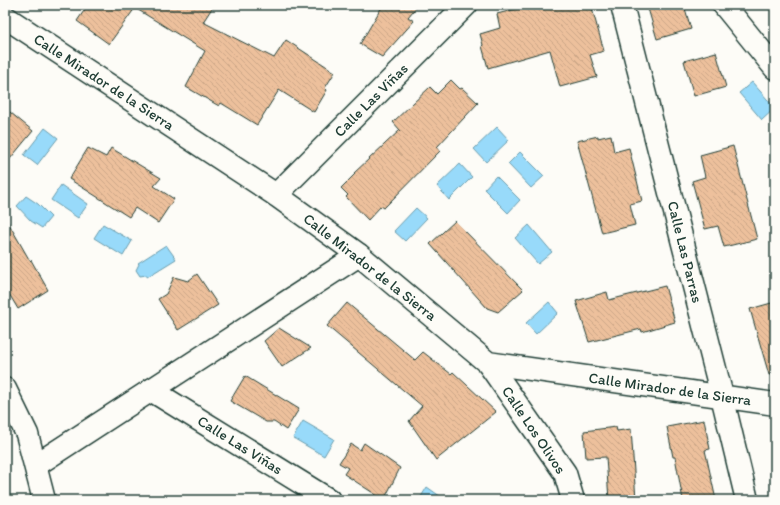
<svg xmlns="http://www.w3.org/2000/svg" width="780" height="505" viewBox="0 0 780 505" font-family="Itim,sans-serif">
	<defs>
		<pattern id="building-back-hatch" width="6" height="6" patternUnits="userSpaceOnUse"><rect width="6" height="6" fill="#edc09c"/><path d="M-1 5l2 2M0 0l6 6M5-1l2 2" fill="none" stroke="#cba687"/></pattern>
	</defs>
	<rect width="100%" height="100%" fill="#fdfcf7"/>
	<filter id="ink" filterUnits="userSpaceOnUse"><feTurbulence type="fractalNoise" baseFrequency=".025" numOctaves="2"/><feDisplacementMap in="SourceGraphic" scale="8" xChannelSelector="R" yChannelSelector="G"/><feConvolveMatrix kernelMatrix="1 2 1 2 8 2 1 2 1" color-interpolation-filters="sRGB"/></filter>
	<g filter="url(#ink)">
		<g fill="#98dafa" stroke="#689bab">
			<polygon points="752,82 775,108 762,120 739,93"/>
			<polygon points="497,127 509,140 486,162 474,149"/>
			<polygon points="45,128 58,138 37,165 24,155"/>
			<polygon points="520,152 544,176 531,188 508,164"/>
			<polygon points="460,164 472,177 449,200 437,186"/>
			<polygon points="496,176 520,200 508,213 484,189"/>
			<polygon points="61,185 88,204 78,218 51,200"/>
			<polygon points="26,196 38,204 51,217 42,228 31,221 17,206"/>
			<polygon points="416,208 427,218 405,241 394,231"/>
			<polygon points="103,224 132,241 123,256 94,238"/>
			<polygon points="529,225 552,252 538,264 515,238"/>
			<polygon points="166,245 176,259 147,277 147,275 140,276 136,270 139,264 138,263"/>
			<polygon points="549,302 558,313 536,334 526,323"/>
			<polygon points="303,421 334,439 324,456 293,438"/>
			<polygon points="427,487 444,499 443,500 419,500"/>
		</g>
		<g fill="url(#building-back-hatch)" stroke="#1f3d34">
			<polygon points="88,5 214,5 203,22 274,58 286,40 335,72 325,88 327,90 314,112 279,90 257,125 221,103 219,106 186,87 205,51 135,8 109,44 77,21"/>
			<polygon points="383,5 418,5 408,17 414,21 382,57 360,44"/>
			<polygon points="532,5 591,5 604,51 590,55 597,77 560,87 550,50 488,68 482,46 483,45 480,34 500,28 497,14"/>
			<polygon points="647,5 684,5 691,29 657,39"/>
			<polygon points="716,52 726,87 694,96 684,61"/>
			<polygon points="451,80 460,89 462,88 478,103 437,147 440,151 384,208 381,206 368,220 346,197 348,195 341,188 355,174 354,173 400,130 393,122 430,87 437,94"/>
			<polygon points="5,108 33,131 5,165"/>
			<polygon points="611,135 614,152 629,148 642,201 630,204 635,225 602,233 577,141 598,136 598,138"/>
			<polygon points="733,146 757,239 724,247 718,226 705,229 692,181 705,177 700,155"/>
			<polygon points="88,148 106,157 111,148 161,178 154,186 174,199 158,223 135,208 129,217 69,179"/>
			<polygon points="5,217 30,261 31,260 48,290 18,309 5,287"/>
			<polygon points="455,221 523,290 498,312 487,308 430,244"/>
			<polygon points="197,274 218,305 178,330 158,299 166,294 174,277 188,281"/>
			<polygon points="665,286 675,322 642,332 641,329 589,342 576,301 607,292 609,300"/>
			<polygon points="775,302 775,374 769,375 750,309"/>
			<polygon points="347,303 415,360 423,352 451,374 453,372 496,412 436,460 409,421 422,406 327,326"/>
			<polygon points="279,328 311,348 282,367 264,341"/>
			<polygon points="245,376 299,409 286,430 274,422 266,422 230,401"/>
			<polygon points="704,420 710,449 705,450 716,500 683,500 675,457 673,457 667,427"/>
			<polygon points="616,427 617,431 631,429 636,500 609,500 606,457 586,458 584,431"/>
			<polygon points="364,443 400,468 384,500 344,474 348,468 339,463 351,444 360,450"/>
		</g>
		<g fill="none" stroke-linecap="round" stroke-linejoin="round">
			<g stroke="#1f3d34" stroke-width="25">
				<g id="minor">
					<polyline points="622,5 722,396 747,500"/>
					<polyline points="724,5 775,68"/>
					<polyline points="5,17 276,195 359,255 488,363 775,404"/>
					<polyline points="276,195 466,5"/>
					<polyline points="488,363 565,473 573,500"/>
					<polyline points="5,389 27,434 44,500"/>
					<polyline points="151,390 329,500"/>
					<polyline points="36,465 359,255"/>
				</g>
			</g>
			<use href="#minor" stroke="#fdfcf7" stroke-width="22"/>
		</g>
	</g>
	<g text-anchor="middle" stroke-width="3" stroke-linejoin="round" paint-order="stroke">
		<g font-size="15" fill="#1f3d34" stroke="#fdfcf7">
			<text transform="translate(104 82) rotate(33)" y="5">Calle Mirador de la Sierra</text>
			<text transform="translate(371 100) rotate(-45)" y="5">Calle Las Viñas</text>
			<text transform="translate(685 252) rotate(76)" y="5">Calle Las Parras</text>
			<text transform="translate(370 267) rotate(38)" y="5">Calle Mirador de la Sierra</text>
			<text transform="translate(670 389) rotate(8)" y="5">Calle Mirador de la Sierra</text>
			<text transform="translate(534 430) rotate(56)" y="5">Calle Los Olivos</text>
			<text transform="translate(240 445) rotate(32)" y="5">Calle Las Viñas</text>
		</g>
	</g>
	<rect width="780" height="505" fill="none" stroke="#fdfcf7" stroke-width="20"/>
	<rect x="10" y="10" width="760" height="485" fill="none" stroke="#1f3d34" stroke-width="1.5" filter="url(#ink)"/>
</svg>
